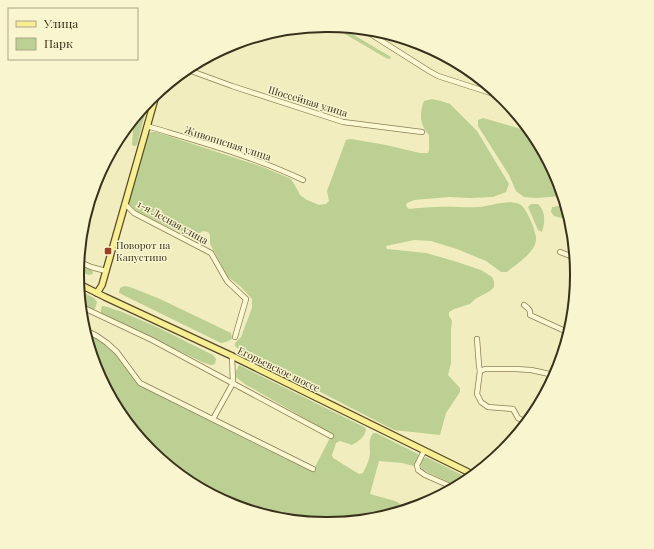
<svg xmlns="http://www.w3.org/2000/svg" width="654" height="549" viewBox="0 0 654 549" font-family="'Playfair Display',serif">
	<rect width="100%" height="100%" fill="#f1edbe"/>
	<g fill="#bbd092">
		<polygon points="347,31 391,57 390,59 386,58 345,34 344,32"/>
		<path d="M432 99 441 101 450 104 477 131 509 184 506 192 493 197 470 198 449 197 414 200 407 203 406 206 409 209C418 208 427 207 436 207 451 206 465 208 479 207 490 206 511 198 521 205 526 209 531 221 533 226 534 230 536 235 536 238 537 252 516 264 507 272H501L486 261 457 249 431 241 414 240 386 246 387 249 426 253 454 261 481 270 492 277 494 281V287L490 291 475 299 470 304 454 309 449 312V316L452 321 451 329V363L448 375 460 388V392L446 413 440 435 394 430 241 351 235 346V343L241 337 252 308V299L240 286 228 277 210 244V235L208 232 203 231 195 236H187L137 211 130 205 129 199 147 135 151 132H156L263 167 291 179 297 189 300 195 307 200 319 205 326 204 329 201 327 191 346 140 351 139 386 145 420 153H428L429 150V135C420 125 419 114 424 101Z"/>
		<polygon points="148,102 137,145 134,146 132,145 133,130 133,125"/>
		<polygon points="483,118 525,130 558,179 561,196 537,198 524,197 516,191 509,175 478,126 478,120"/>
		<path d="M531 204H538C546 212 545 222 542 232L538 230 528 207Z"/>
		<polygon points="559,206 563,206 565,219 554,216 551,212 552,207"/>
		<path d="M80 264C85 266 93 267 93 274L89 275 78 271Z"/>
		<polygon points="124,286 130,287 160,299 231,333 232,339 226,342 221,343 119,293 120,288"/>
		<polygon points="81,291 94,298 97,302 95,309 93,310 84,306"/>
		<path d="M102 306C108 306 114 310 120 311L159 328 213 355 216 359 215 364 211 365 202 362 109 317 101 313V309Z"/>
		<path d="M89 333 97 337 117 353 140 384 313 471 332 434 252 388 246 385 236 377V371L239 365 364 427 366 429C365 437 359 441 352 445L340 441 336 443 332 455 333 458 359 474 363 473C366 466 370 460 370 452 370 444 368 441 373 433H376L418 454 420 456 414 466 402 463 379 461 370 494 395 501 408 508 327 524 231 505 150 451 96 370Z"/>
		<path d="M426 457 460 474 465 477 453 484 423 470C419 465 419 460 426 457Z"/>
	</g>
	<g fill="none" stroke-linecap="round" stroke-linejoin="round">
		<g stroke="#8b7e56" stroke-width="6">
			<g id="minor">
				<polyline points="369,33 429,71 438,76 500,96"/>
				<polyline points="191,71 232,86 343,122 422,132"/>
				<path d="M147 126C200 142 253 156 303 180"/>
				<polyline points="125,204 134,213 211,253 227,281 246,299 235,337"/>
				<polyline points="560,252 573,257"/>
				<polyline points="80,262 91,267 106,271"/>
				<path d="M524 305C528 308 531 310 530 315L565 331"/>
				<polyline points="84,308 152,340 331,436"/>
				<polyline points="89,332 97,336 107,343 117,352 140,383 313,469"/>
				<polyline points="477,339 479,366 480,371 477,394 481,402 488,407 513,409 518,418 524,421"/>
				<polyline points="480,371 485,369 515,369 531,370 554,375"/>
				<polyline points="213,419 233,383 232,356"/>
				<polyline points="424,451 417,465 418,470 425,475 450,486"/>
			</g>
		</g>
		<g stroke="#584a2a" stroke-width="8">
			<g id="major">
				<polyline points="79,284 105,297 232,356 470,473"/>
				<polyline points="97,293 102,285 156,95"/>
			</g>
		</g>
		<use href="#minor" stroke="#fbf8d2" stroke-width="4.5"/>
		<use href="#major" stroke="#f8ef93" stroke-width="5.5"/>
	</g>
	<rect fill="#9f3c21" stroke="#f8f5cf" stroke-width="1.5" x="104" y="247" width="8" height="8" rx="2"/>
	<g text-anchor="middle" stroke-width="3" stroke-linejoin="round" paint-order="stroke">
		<g font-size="10" fill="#39301b" stroke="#f8f5cf">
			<text transform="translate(308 101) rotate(17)" y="4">Шоссейная улица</text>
			<text transform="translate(228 143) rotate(18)" y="4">Живописная улица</text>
			<text transform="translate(173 222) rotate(29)" y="4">1-я Лесная улица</text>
			<text transform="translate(279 369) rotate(26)" y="4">Егорьевское шоссе</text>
		</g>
		<g font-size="10" fill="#39301b" stroke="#f8f5cf" text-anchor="start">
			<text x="116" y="249">Поворот на<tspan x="116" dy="12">Капустино</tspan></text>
		</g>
	</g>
	<path d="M0 0H654V549H0ZM326 32H328A242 242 0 0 1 570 274V275A242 242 0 0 1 328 517H326A242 242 0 0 1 84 275V274A242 242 0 0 1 326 32Z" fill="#f8f5cf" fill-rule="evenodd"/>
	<path fill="none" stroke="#39301b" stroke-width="2" d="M326 32H328A242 242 0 0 1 570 274V275A242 242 0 0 1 328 517H326A242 242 0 0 1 84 275V274A242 242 0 0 1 326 32Z"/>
	<rect x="8" y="8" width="130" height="52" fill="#f8f5cf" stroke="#aca687"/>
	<rect x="16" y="21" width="20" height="6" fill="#f8ef93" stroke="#aca687"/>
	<text x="44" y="28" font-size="12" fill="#39301b">Улица</text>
	<rect x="16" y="38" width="20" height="12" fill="#bbd092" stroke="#aca687"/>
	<text x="44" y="48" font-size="12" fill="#39301b">Парк</text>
</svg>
